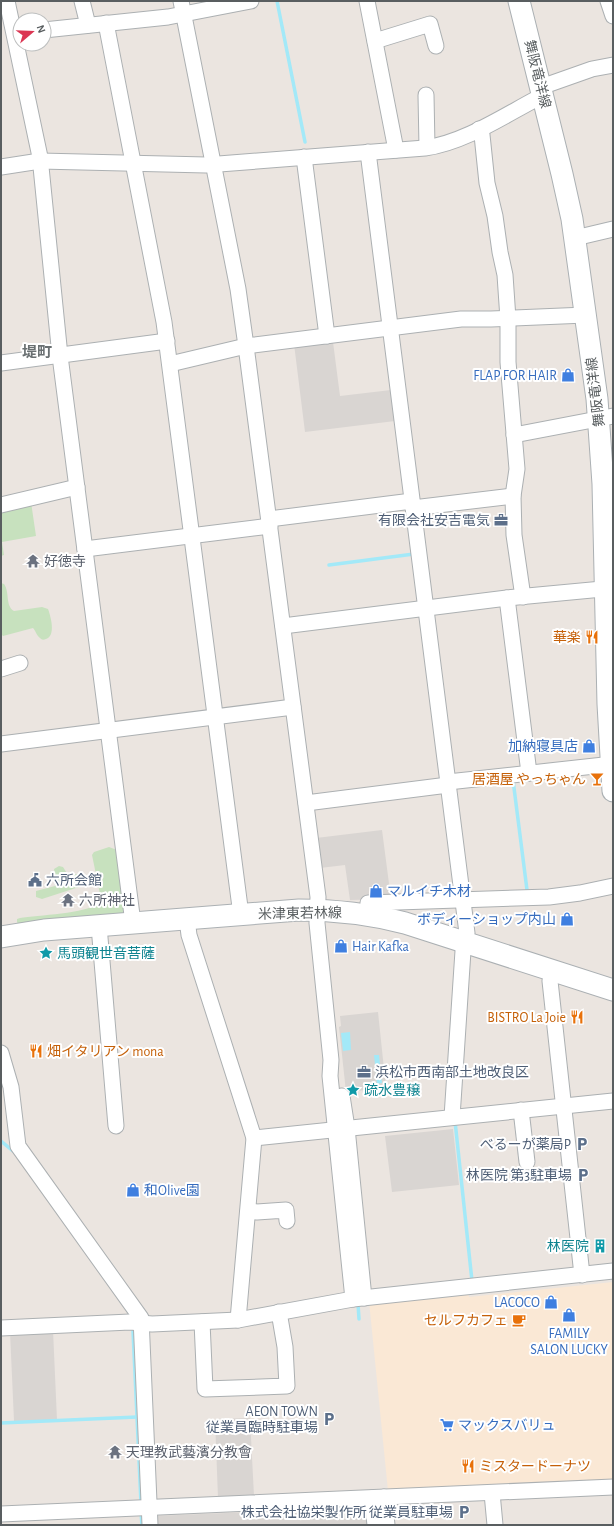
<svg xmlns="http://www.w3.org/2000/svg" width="614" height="1526" viewBox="0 0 614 1526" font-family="'Alegreya Sans','Noto Sans JP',sans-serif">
	<rect width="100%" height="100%" fill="#ebe5e0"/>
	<polygon fill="#fae8d5" points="613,1282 613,1482 388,1491 369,1301 468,1290 469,1297"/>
	<g fill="#d9d5d2">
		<polygon points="333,342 340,396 391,390 395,421 305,432 294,344"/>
		<polygon points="382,830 391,899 350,900 345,865 320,868 316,838"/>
		<polygon points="378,1012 386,1088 346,1092 339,1027 341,1026 340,1016"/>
		<polygon points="453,1129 459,1185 392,1192 385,1136"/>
		<polygon points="53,1330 57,1420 14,1421 10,1332"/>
		<polygon points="250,1418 254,1496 218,1498 215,1419"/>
		<polygon points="370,1507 371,1525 154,1525 153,1516"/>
	</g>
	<g fill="#c7e1be">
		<polygon points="31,502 36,536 2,542 4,555 1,556 1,510"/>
		<path d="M1 583 4 584C10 592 5 606 14 611L42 607 48 609C51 617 56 636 46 639 43 640 42 640 40 638 36 635 36 631 33 628L3 636 1 634Z"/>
		<path d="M109 847 117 850 124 911 122 914 18 924 17 922V919L20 918C37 915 87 914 98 903 101 900 100 897 100 894L92 855 94 852Z"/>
		<polygon points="59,866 63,867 68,875 76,874 81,877 84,883 82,886 42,899 36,897 36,891 55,886 56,882 54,869"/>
	</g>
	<g fill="#a3e9f8">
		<polygon points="350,1032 351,1050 343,1051 341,1033"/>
		<polygon points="374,1055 379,1055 382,1083 377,1084"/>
	</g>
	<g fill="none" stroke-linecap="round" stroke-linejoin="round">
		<g stroke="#a3e9f8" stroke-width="3.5">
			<polyline points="277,1 305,142"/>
			<polyline points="329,565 414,554"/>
			<polyline points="513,780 527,890"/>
			<polyline points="455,1121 472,1281"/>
			<polyline points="1,1141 13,1151"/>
			<polyline points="358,1304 359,1319"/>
			<polyline points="133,1331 141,1503"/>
			<polyline points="1,1423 137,1417"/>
			<polyline points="141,1512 142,1525"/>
		</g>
		<g stroke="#acb0b2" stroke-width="17">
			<g id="minor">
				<polyline points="7,1 40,157 60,356 133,923"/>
				<polyline points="82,1 88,25"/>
				<polyline points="181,1 238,289 246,346 318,897 317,923 331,1060 330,1076 353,1299"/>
				<polyline points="367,1 396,150"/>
				<polyline points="608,1 613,16"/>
				<polyline points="106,23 164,322 241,915"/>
				<polyline points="44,30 168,17 251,1"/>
				<polyline points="375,41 430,24 436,46"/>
				<polyline points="541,87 592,69 613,65"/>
				<polyline points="426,95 427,147"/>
				<polyline points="479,129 482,135 487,183 495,216 500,252 505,275 508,319 508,362 517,469 513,496 514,535 523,597"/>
				<polyline points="368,152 467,933 463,951 452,1117"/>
				<polyline points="304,157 327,336"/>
				<path d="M1 167 40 161 206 165 425 148C463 143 502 117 536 99L543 97"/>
				<polyline points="575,238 613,229"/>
				<polyline points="1,363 167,341"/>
				<polyline points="170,364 246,346 461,319 491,319 586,315"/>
				<polyline points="514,435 613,416"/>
				<polyline points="1,505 77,487"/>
				<polyline points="413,508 513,496"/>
				<polyline points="269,519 412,501"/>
				<polyline points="85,549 270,526"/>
				<polyline points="507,598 529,773"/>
				<polyline points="283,626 507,598 613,588"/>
				<polyline points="1,669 20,663"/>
				<polyline points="1,744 293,707"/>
				<polyline points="448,782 613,764"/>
				<polyline points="306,803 448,785"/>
				<polyline points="367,914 368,903 549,897 580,893 613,886"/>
				<polyline points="187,919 189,935 254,1138 238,1320"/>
				<polyline points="99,926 116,1126"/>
				<polyline points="553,971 550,981 582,1275"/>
				<polyline points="1,1053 11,1087 18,1146 141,1318 150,1525"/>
				<polyline points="342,1096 347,1128 364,1298"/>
				<polyline points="521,1110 527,1162"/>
				<polyline points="254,1138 613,1101"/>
				<polyline points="248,1211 257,1212 286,1210 287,1221"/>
				<polyline points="202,1322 205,1389 287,1386 285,1347 279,1312"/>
				<polyline points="1,1328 130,1322 152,1324 238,1320 353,1299 613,1271"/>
				<polyline points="492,1493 495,1525"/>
				<polyline points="384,1497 387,1525"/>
				<polyline points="372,1498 375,1525"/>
				<polyline points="1,1514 613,1487"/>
			</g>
		</g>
		<g stroke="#abb0b3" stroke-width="23">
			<g id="secondary">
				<polyline points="519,1 562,174 572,219 597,399 603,484 608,704 613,791"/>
				<path d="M1 937 44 930 299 910C335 910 370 914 405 923L613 990"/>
			</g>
		</g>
		<use href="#minor" stroke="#fff" stroke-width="15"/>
		<use href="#secondary" stroke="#fff" stroke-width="21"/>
	</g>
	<defs>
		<g id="shop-bare" transform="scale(1.08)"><path d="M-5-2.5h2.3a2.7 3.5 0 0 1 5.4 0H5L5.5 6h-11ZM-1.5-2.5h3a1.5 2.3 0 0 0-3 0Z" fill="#3f7fe0" stroke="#fff" stroke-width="2.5" paint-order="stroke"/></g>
		<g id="office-bare" transform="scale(1.08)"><path d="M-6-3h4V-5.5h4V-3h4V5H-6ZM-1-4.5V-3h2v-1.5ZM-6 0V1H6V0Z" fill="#5c6f8a" stroke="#fff" stroke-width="2.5" paint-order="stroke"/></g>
		<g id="temple-bare" transform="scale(1.08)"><path d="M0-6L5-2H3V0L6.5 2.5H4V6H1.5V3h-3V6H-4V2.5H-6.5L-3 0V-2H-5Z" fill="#6b7280" stroke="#fff" stroke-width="2.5" paint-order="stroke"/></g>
		<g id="restaurant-bare" transform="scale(1.08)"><path d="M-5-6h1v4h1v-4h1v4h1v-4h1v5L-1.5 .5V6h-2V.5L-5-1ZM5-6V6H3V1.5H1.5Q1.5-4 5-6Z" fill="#e8710a" stroke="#fff" stroke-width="2.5" paint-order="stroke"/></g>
		<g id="bar-bare" transform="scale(1.08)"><path d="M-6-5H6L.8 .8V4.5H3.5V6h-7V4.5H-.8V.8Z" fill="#e8710a" stroke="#fff" stroke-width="2.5" paint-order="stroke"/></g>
		<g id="civic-bare" transform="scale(1.08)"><path d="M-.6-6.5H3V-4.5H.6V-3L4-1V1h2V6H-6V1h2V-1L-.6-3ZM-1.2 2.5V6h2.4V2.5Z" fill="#5c6f8a" stroke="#fff" stroke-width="2.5" paint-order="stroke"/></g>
		<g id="sight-bare" transform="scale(1.08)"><path d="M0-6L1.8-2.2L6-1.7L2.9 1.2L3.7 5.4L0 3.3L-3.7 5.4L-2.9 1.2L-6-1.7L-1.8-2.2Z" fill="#0f9aa8" stroke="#fff" stroke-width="2.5" paint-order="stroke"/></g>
		<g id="parking-bare" transform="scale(1.08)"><path d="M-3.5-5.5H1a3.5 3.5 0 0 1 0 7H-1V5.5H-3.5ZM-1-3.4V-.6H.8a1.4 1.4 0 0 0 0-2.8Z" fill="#5c6f8a" stroke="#fff" stroke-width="2.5" paint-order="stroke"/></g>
		<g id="building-bare" transform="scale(1.08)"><path d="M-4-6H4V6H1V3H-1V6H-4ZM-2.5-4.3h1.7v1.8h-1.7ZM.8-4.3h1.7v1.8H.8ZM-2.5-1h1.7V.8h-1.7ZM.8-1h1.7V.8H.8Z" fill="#0f9aa8" stroke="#fff" stroke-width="2.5" paint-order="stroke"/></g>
		<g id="cafe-bare" transform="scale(1.08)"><path d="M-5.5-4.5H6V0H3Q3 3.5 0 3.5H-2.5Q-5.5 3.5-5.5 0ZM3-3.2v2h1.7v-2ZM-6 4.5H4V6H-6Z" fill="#e8710a" stroke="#fff" stroke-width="2.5" paint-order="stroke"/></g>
		<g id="supermarket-bare" transform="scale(1.08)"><path d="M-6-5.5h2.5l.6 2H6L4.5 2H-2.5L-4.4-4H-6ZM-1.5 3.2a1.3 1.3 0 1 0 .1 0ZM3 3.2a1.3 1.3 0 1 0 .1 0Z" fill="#3f7fe0" stroke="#fff" stroke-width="2.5" paint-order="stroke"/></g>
	</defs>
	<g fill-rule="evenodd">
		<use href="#shop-bare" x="568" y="375"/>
		<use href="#office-bare" x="501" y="520"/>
		<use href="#temple-bare" x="33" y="561"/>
		<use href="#restaurant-bare" x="592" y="637"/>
		<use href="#shop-bare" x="589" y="746"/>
		<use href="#bar-bare" x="597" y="779"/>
		<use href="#civic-bare" x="35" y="880"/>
		<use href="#shop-bare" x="376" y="891"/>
		<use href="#temple-bare" x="68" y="900"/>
		<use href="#shop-bare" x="567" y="919"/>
		<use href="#shop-bare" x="341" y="946"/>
		<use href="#sight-bare" x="46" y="953"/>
		<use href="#restaurant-bare" x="577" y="1017"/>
		<use href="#restaurant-bare" x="36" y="1051"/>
		<use href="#office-bare" x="364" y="1072"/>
		<use href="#sight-bare" x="353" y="1090"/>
		<use href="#parking-bare" x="582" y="1144"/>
		<use href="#parking-bare" x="583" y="1175"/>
		<use href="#shop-bare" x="133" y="1190"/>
		<use href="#building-bare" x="600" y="1246"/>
		<use href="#shop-bare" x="551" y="1302"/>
		<use href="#shop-bare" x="569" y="1315"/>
		<use href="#cafe-bare" x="519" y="1320"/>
		<use href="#parking-bare" x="329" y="1419"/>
		<use href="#supermarket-bare" x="447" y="1425"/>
		<use href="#temple-bare" x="115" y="1452"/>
		<use href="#restaurant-bare" x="468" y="1466"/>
		<use href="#parking-bare" x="464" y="1512"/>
	</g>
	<g text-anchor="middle" stroke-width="4" stroke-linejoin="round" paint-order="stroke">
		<g font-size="14" fill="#595e60" stroke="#fff">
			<text transform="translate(538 74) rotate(76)" y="5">舞阪竜洋線</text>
			<text transform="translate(595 392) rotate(-97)" y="5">舞阪竜洋線</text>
			<text transform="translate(300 913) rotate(-1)" y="5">米津東若林線</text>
		</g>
		<g font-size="14" fill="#366cbe" stroke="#fff" text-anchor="end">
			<text x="557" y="380">FLAP FOR HAIR</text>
			<text x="578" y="751">加納寝具店</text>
			<text x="387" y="896" text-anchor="start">マルイチ木材</text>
			<text x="556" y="924">ボディーショップ内山</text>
			<text x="352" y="951" text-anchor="start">Hair Kafka</text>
			<text x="144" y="1195" text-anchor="start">和Olive園</text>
			<text x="540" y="1307">LACOCO</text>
			<text x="569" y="1338" text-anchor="middle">FAMILY<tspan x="569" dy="16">SALON LUCKY</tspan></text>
			<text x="458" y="1430" text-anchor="start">マックスバリュ</text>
		</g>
		<g font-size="14" fill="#4e5e75" stroke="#fff" text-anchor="end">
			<text x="490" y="525">有限会社安吉電気</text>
			<text x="46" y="885" text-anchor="start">六所会館</text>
			<text x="375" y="1077" text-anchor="start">浜松市西南部土地改良区</text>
			<text x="571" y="1149">べるーが薬局P</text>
			<text x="572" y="1180">林医院 第3駐車場</text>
			<text x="318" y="1416">AEON TOWN<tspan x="318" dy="16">従業員臨時駐車場</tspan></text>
			<text x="453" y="1517">株式会社協栄製作所 従業員駐車場</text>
		</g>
		<g font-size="14" fill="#5b616d" stroke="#fff" text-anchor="start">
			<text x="44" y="566">好徳寺</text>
			<text x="79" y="905">六所神社</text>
			<text x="126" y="1457">天理教武藝濱分教會</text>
		</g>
		<g font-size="14" fill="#c56008" stroke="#fff" text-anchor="end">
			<text x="581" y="642">華楽</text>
			<text x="586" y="784">居酒屋 やっちゃん</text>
			<text x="566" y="1022">BISTRO La Joie</text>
			<text x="47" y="1056" text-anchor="start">畑イタリアン mona</text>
			<text x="508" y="1325">セルフカフェ</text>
			<text x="479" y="1471" text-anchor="start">ミスタードーナツ</text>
		</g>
		<g font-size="14" fill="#0d838f" stroke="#fff" text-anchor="start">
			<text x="57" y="958">馬頭観世音菩薩</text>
			<text x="364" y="1095">疏水豊穣</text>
			<text x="589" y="1251" text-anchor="end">林医院</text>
		</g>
		<g font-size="15" font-weight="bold" fill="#6a7072" stroke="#fff">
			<text x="37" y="357">堤町</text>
		</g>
	</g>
	<rect width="614" height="1526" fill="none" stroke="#595e60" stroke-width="4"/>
	<g transform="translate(32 32) rotate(71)"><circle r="19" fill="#ffffff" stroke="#bdbfbf"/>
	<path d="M0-3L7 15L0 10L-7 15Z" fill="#db3653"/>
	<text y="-6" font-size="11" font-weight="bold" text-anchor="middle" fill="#595e60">N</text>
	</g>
</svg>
